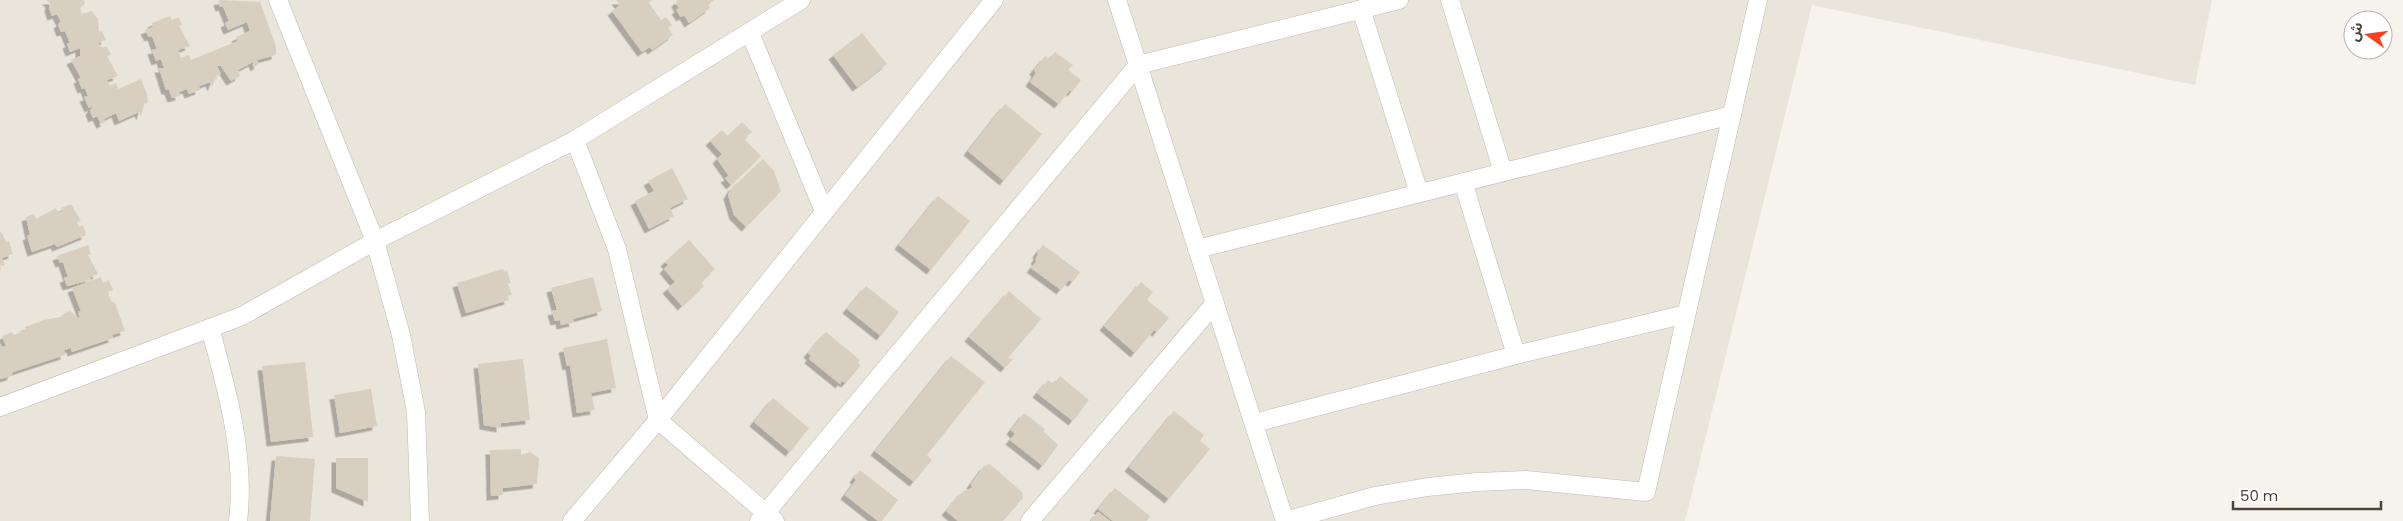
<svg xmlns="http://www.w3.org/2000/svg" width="2403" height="521" viewBox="0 0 2403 521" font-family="Poppins,'Noto Sans Arabic',sans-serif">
	<defs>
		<filter id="shadow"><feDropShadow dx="-4.5" dy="4.5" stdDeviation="0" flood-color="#0004"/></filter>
	</defs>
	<rect width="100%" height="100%" fill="#f6f3ec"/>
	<polygon fill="#eae5da" points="0,0 2212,0 2195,85 1812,5 1685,521 0,521"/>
	<g fill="#d8cfc1" filter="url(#shadow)">
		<polygon points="46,0 84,0 85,4 80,8 82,14 92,11 98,19 99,32 102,31 106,40 98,43 101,47 107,47 111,55 107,56 118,76 107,80 110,86 116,83 118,89 141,79 147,94 148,103 144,104 141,116 139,112 119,121 116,113 104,119 105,122 101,124 97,116 93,118 90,111 93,106 89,108 84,97 88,96 85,88 82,89 78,79 81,78 71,60 80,56 80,48 70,52 67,44 70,43 65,31 61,32 58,24 61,22 57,14 52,16 49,8 50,3"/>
		<polygon points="221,0 260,2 276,46 276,55 257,60 259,64 255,67 253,62 238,70 240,76 231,81 221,66 217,66 221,74 217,75 212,87 210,82 199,86 200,90 189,94 187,89 179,92 180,96 172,98 169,90 166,90 159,68 164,68 161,59 156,61 152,50 157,49 152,36 149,37 145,30 153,27 152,23 170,16 172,20 179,17 182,25 179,26 190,46 178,50 181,58 189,55 191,60 238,41 236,37 250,31 247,22 228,30 225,23 229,21 223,6 220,7 218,1"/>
		<polygon points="616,0 653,0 649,3 661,20 666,17 672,25 668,28 673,35 652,50 650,47 642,52 612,11 620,5"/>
		<polygon points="678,0 714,0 708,5 710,8 689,23 684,15 681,17 676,10 679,8 676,3"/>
		<polygon points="862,33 887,64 857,87 833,55"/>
		<polygon points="1055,52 1073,65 1068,70 1081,80 1072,92 1070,90 1059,104 1030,82 1036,73 1034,70 1045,56 1049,59"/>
		<polygon points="1005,104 1042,134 1004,181 968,151"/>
		<polygon points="742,122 752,132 744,139 761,156 731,185 725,178 729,176 717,159 722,154 710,141 722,130 728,136"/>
		<polygon points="763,159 774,171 781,191 746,227 734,215 728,195 732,188"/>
		<polygon points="672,168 688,199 670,208 674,216 649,229 635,201 654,191 648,181"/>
		<polygon points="938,196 970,221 931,270 899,245"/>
		<polygon points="71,204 81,221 77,222 79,227 83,225 86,235 57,247 55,244 32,252 27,236 30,235 26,217 34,214 36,219 56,208 58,213 63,211 61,208"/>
		<polygon points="0,232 2,233 6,242 9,241 13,254 2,258 5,265 0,266"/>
		<polygon points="689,240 715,269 701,282 704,286 682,306 667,289 675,282 664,269 668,265 665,262"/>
		<polygon points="88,245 91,254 88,255 98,274 90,277 91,280 67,286 64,278 68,277 63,262 60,263 57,256"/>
		<polygon points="1043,245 1080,272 1073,282 1069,280 1061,290 1031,268 1037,261 1035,260 1038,255 1037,253"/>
		<polygon points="503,269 504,272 507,271 511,283 508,284 512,295 508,296 509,300 466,313 457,283"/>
		<polygon points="101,277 103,283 109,280 113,290 107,292 112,302 115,303 125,331 112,335 113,338 72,352 71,348 64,350 65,355 13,372 11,376 0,379 0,343 2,347 6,346 2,336 12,332 14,335 26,330 25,327 44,320 61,317 62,315 70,311 80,319 78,312 81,311 72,288"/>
		<polygon points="593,277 602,311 573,319 574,322 561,325 560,320 555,321 552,311 557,310 551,288"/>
		<polygon points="1141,282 1153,292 1147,300 1169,318 1157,332 1154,330 1135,353 1104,326"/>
		<polygon points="866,286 899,312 881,336 847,309"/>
		<polygon points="1009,291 1041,319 1008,358 1013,359 1005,368 969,337"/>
		<polygon points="826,332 860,360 858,363 861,365 846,383 842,381 840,384 809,359 811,356 808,353"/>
		<polygon points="607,339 616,388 591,393 595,410 577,413 570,365 567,366 563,348"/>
		<polygon points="951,356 985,382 927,455 932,460 914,482 875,451"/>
		<polygon points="523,359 530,420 501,423 501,428 484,425 478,364"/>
		<polygon points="305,362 313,437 271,442 262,366"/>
		<polygon points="1060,376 1089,400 1073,421 1037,393 1048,380 1054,384"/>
		<polygon points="371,389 377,426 340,433 334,395"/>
		<polygon points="773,398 809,428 790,452 754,422"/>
		<polygon points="1174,411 1204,435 1200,441 1210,449 1169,499 1129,467"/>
		<polygon points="1024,413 1045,429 1043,431 1058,445 1043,466 1010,440 1015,434 1011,430"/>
		<polygon points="521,449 521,455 530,452 539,458 537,484 503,488 503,495 491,496 490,450"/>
		<polygon points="276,456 315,459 310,521 270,521"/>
		<polygon points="336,458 368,458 368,502 336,488"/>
		<polygon points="990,464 1022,492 1023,498 1003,521 958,521 946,511 963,491 972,488 971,484 984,466"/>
		<polygon points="860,470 898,500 882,521 878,521 845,495 856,480 854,478"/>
		<polygon points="1115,488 1150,516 1147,521 1113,521 1098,509"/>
		<polygon points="1098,512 1110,521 1091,521"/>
	</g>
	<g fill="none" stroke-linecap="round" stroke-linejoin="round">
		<g stroke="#c2bbae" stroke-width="19">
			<g id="street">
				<polyline points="278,0 375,241 401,335 416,412 420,521"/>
				<polyline points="1117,0 1285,521 1375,496 1428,487 1477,482 1526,480 1646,492 1758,0"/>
				<polyline points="1450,0 1503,172"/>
				<polyline points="1361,9 1419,193"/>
				<polyline points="750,33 824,211"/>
				<polyline points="575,140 617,249 658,420 775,521"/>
				<polyline points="1463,182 1516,355"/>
				<polyline points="1197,249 1732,115"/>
				<path d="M210 328C227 389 246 457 238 521"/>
				<polyline points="0,407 242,316 375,241 575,140 801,0"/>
				<polyline points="1254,423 1516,355 1686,314"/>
				<polyline points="572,521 658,420 994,0"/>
				<polyline points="759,521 1138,65 1399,0"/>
				<polyline points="1030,521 1215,303"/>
			</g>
		</g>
		<use href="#street" stroke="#fff" stroke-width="18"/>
	</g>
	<g transform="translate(2368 35) rotate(284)"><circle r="24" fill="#ffffff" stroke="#b7b4b0"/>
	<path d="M0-4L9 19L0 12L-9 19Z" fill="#fc3f1d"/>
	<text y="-8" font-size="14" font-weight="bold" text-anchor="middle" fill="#4b4439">ش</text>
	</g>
	<path d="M2233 501v8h148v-8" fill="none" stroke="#4b4439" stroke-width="2.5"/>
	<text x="2240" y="501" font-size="15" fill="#4b4439" stroke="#ffffff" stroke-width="4" paint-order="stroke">50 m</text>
</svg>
